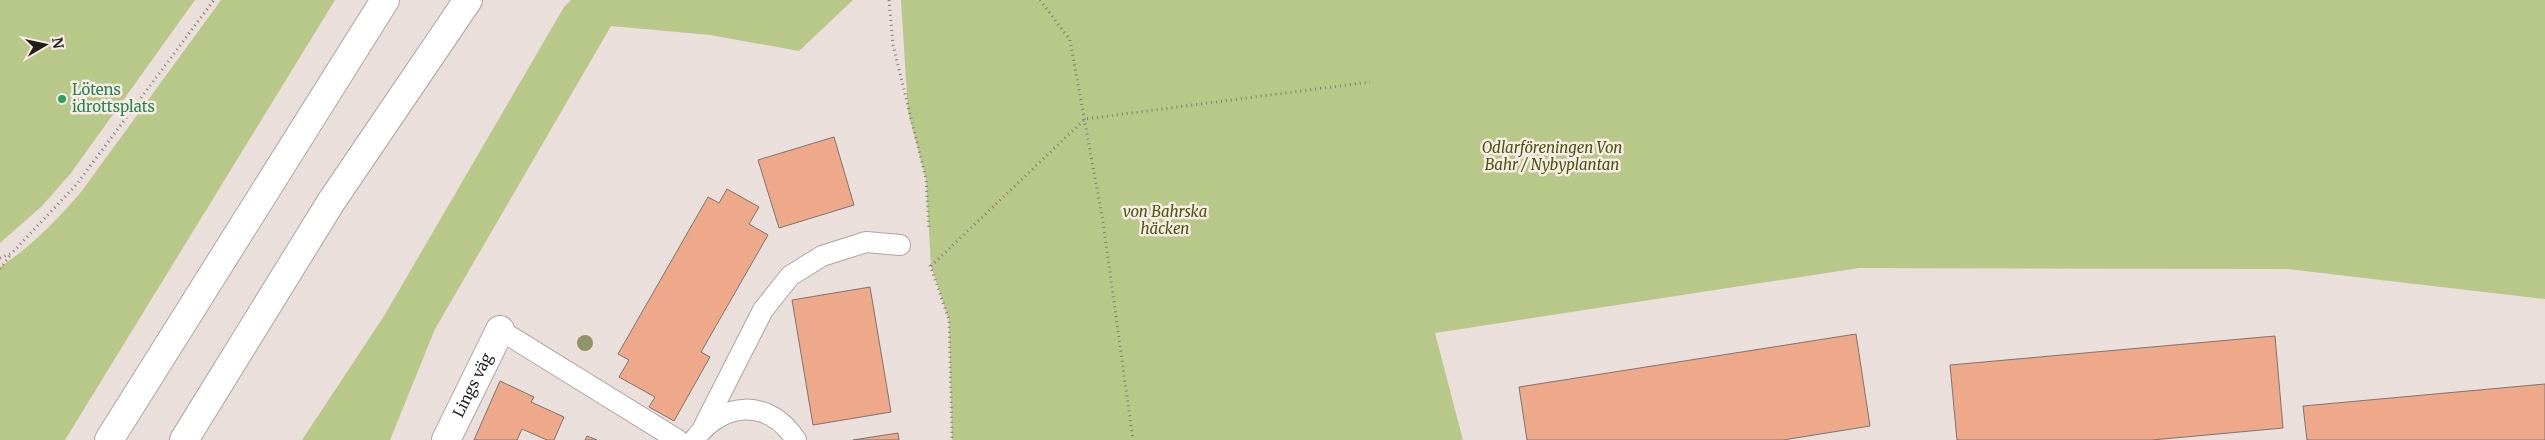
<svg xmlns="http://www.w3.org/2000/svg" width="2545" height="440" viewBox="0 0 2545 440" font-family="Merriweather,serif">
	<rect width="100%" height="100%" fill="#eadfda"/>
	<g fill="#b8c888">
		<polygon points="0,0 195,0 71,173 42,206 0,243"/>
		<path d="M221 0H335L65 440H0V267C33 245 55 222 81 192Z"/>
		<polygon points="571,0 853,0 799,51 710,35 611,26 435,329 390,440 302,440 384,316 564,7"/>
		<polygon points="901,0 2545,0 2545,299 2287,269 1859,268 1435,333 1463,440 952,440 949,320 931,266 926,179 908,112"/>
	</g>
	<g fill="#eda98a" stroke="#7e7470">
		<polygon points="834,137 854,205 779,228 758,160"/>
		<polygon points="727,189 759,207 749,224 768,235 701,352 710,357 674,421 649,407 655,397 619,377 629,360 618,354 708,197 719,203"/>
		<polygon points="870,287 891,412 813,425 792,300"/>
		<polygon points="1856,334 1870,426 1783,440 1527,440 1519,387"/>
		<polygon points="2275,336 2283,428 2152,440 1957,440 1950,365"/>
		<polygon points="500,381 534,397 531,402 564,417 554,440 547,440 522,429 517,440 474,440"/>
		<polygon points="2545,384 2545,440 2307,440 2303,406"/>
		<polygon points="898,433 899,440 853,440"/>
		<polygon points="587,436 597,440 585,440"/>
	</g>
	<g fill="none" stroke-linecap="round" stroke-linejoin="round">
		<g stroke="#afa5a0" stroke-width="22">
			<g id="lane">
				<polyline points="500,330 678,440"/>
				<polyline points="704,426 763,310 790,276 822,256 866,242 900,245"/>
				<path d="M694 440C722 401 769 398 796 440"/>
			</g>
		</g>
		<g stroke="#afa5a0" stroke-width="30">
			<g id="street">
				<path id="s1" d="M446 440 500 330"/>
			</g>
		</g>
		<g stroke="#afa5a0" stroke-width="30">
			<g id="primary">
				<polyline points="109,440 385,0"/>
				<polyline points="184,440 331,202 468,0"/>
			</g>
		</g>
		<g stroke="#847d79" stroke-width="3" stroke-dasharray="1 4" stroke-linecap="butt">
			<polyline points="889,0 893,45 926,179 929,230"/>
			<polyline points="1040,0 1070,40 1103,222 1133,440"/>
			<polyline points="0,258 12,253 76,185 214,0"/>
			<polyline points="930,265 949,320 952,440"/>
			<polyline points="931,266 1085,119 1370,82"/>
			<polyline points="0,269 11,254"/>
		</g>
		<use href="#lane" stroke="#fff" stroke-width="20"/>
		<use href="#street" stroke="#fff" stroke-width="28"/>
		<use href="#primary" stroke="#fff" stroke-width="28"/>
	</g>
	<circle fill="#919466" cx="585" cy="343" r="8"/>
	<circle fill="#2e9e5b" stroke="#f7ece8" stroke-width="2" cx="62" cy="99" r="5"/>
	<g text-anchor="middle" stroke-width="5" stroke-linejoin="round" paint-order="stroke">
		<g font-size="15" fill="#27864d" stroke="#f7ece8" text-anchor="start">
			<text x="72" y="95">Lötens<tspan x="72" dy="17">idrottsplats</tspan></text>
		</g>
		<g font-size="15" font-style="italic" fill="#495708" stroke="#f7ece8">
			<text x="1552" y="153">Odlarföreningen Von<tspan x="1552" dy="17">Bahr / Nybyplantan</tspan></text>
			<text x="1165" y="217">von Bahrska<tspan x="1165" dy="17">häcken</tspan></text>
		</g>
		<g font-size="15" fill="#211e1c" stroke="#f7ece8">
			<text dy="5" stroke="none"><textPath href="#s1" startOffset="61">Lings väg</textPath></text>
		</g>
	</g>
	<g transform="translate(45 45) rotate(81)" stroke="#f7ece8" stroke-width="4" paint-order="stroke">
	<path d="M0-4L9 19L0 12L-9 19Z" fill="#211e1c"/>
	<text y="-8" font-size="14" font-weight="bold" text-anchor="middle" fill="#211e1c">N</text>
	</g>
</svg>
